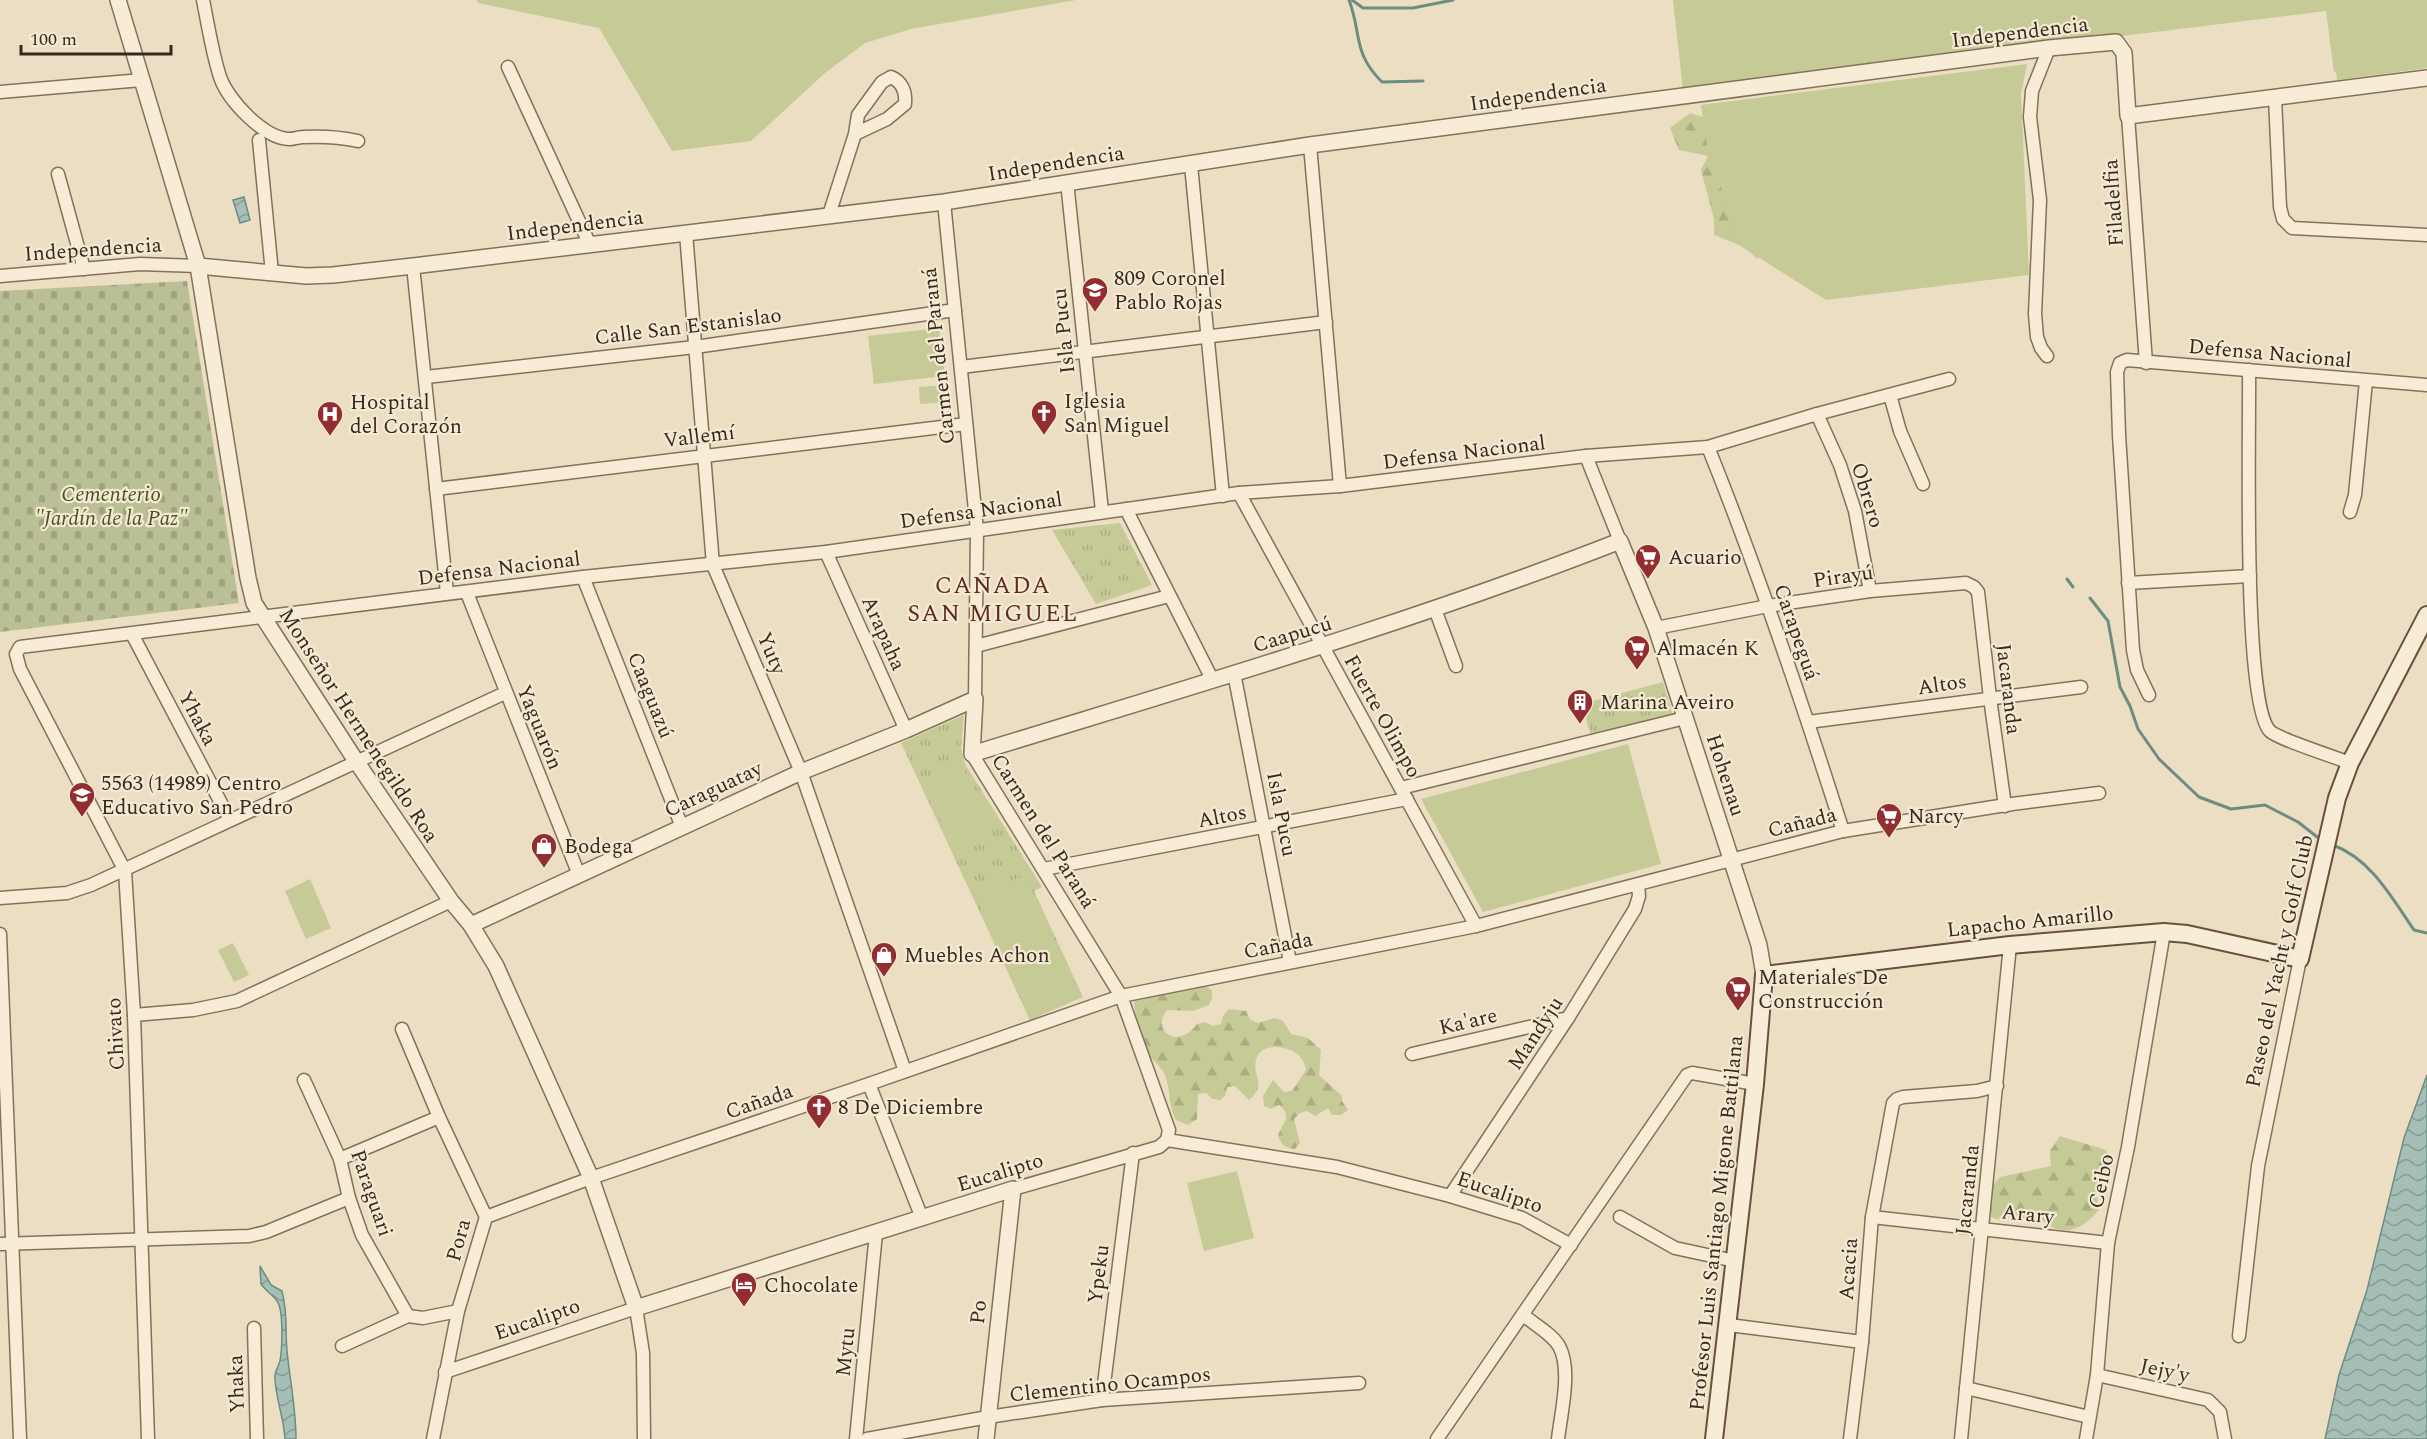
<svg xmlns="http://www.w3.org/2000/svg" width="2427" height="1439" viewBox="0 0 2427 1439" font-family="Spectral,serif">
	<defs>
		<pattern id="grass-tufts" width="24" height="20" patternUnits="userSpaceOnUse" patternTransform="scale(1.5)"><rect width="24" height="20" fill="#c5ca97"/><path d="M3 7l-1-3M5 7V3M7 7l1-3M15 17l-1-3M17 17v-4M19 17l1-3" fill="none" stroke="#aaae82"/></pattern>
		<pattern id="forest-firs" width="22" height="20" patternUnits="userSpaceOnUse" patternTransform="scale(1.5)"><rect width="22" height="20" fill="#c5ca97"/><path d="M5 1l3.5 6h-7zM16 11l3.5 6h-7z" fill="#aaae82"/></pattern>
		<pattern id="cemetery-stones" width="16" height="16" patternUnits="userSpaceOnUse" patternTransform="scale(1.5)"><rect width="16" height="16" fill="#bbbf96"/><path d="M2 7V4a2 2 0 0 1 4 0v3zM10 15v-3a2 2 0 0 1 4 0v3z" fill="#a1a481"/></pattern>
		<pattern id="water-waves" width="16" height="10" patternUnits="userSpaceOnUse" patternTransform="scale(1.5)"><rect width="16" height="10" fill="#a5bfb6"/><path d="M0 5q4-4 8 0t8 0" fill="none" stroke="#879b93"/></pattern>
	</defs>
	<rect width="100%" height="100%" fill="#ecdec2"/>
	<g fill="url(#grass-tufts)">
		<polygon points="1120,523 1152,585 1096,604 1052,530"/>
		<polygon points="1663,682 1674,719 1592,740 1582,704"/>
		<polygon points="964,715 961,748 965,764 1042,887 1034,891 1083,997 1030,1020 901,743"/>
	</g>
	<g fill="url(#forest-firs)">
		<polygon points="1690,113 1706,118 1771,248 1757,259 1747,248 1714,235 1714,219 1701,170 1708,156 1679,150 1670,128"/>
		<path d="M1205 986 1212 990V998L1209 1005 1193 1011 1167 1010C1150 1032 1179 1050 1197 1024L1205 1022 1213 1026 1221 1024 1223 1016 1229 1009 1246 1011 1250 1019 1257 1023 1275 1018 1283 1021 1291 1034 1308 1038 1321 1050 1319 1075 1342 1096V1101L1348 1110 1341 1115H1332L1328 1108 1315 1116 1307 1111 1300 1113 1294 1119 1300 1143 1295 1149C1285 1148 1281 1145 1278 1135L1286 1119 1285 1111 1279 1105 1271 1109 1264 1106 1263 1096 1273 1080 1284 1092 1292 1091 1306 1070C1304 1061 1301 1056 1293 1051 1282 1046 1260 1043 1256 1060 1252 1077 1268 1084 1249 1100L1235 1086 1227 1087 1226 1094 1221 1100 1213 1099 1206 1093 1198 1094 1197 1119 1188 1125 1176 1120C1168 1107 1171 1090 1165 1075 1161 1065 1152 1061 1147 1052 1141 1041 1132 1009 1135 997Z"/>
		<path d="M2060 1136 2106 1150 2112 1165 2097 1194 2099 1210C2086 1224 2074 1235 2054 1228 2049 1226 2044 1220 2038 1220 2018 1218 2012 1225 1991 1217L1989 1189 2000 1177 2051 1166 2050 1151Z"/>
	</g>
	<polygon fill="url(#cemetery-stones)" points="187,281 239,603 0,632 0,291"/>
	<g fill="#c5ca97">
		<polygon points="477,0 1076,0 911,29 865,43 825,73 751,141 672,151 599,28 478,3"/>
		<polygon points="1673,0 2427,0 2427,68 2337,80 2336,72 2334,72 2326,11 1683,90"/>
		<polygon points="2027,64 2021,94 2029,275 1826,300 1739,245 1707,145 1701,105"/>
		<polygon points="939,328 945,376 874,384 868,336"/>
		<polygon points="946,385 947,402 920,404 919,387"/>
		<polygon points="1628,744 1661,864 1483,912 1421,799"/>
		<polygon points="961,765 992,826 954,846 922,785"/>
		<polygon points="1025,875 1080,996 1031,1019 976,898"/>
		<polygon points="310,879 331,928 306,939 285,891"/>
		<polygon points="233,943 249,975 234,982 218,950"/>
		<polygon points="1237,1171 1254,1238 1204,1251 1187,1183"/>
	</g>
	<g fill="url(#water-waves)" stroke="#6c8d83" stroke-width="1.5">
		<polygon points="244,197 250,220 240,223 233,200"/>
		<polygon points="2427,1075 2427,1439 2325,1439 2339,1375 2367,1290 2404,1138"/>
		<path d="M260 1266 271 1285 282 1291C288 1315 285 1328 287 1351 290 1381 296 1409 296 1439H285C284 1418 276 1400 275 1379 274 1372 278 1368 280 1361 282 1350 284 1310 277 1301 273 1295 266 1291 261 1284Z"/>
	</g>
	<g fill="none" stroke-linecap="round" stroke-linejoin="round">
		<g stroke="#6c8d83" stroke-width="3">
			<path d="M1349 0C1362 34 1352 52 1382 82L1423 81"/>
			<polyline points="1352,0 1363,8 1413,8 1453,0"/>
			<polyline points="2067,579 2073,587"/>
			<polyline points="2090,598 2108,621 2120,687 2130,706 2138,729 2159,759 2199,797 2231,809 2265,805 2298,822 2321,840"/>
			<path d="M2333 845C2371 859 2392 898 2414 930L2427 933"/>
		</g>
		<g stroke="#85705a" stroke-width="15">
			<g id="minor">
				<path d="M203 0C208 25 212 52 220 77 228 100 264 139 290 139 294 139 299 137 303 137 322 136 340 137 358 141"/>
				<polyline points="508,67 590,245"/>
				<polyline points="0,92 142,80"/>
				<polyline points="2275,98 2280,207 2283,219 2292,228 2427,235"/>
				<polyline points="2128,116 2146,363"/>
				<polyline points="259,140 272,273"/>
				<polyline points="1310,145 1340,486"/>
				<polyline points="1191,165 1223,496"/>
				<polyline points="58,174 84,269"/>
				<polyline points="1067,182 1102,511"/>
				<polyline points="944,202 977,530 975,699"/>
				<path d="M829 215 855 134 858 115 882 82 891 77C903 82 906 93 905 104L887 119 855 134"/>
				<polyline points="686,233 713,565 801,772 905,1071"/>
				<polyline points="413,266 447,593"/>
				<polyline points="0,276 140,264 198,266"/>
				<polyline points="2047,356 2041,348 2037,337 2035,314 2040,200 2030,117 2032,91 2049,48"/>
				<polyline points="961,367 1326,322"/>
				<path d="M2249 370C2250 424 2242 704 2270 731 2278 739 2335 757 2350 763"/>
				<polyline points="426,377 695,347 955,310"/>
				<polyline points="1890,395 1900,431 1923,484"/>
				<polyline points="1817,414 1840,465 1855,511 1870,591"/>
				<path d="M1708 447C1759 573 1802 702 1843 831"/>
				<polyline points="1586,456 1620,541"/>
				<polyline points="436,489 966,424"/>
				<polyline points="1239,493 1476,926"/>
				<polyline points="1126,509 1212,679"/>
				<polyline points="2350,512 2355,495 2366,381"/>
				<polyline points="826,552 906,730"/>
				<polyline points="583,577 682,827"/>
				<polyline points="2128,583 2250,576"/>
				<polyline points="467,593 579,875"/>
				<polyline points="1435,609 1456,666"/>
				<polyline points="1656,628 1768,606 1870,591 1966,583 1974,587 1978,592 1990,698 2005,806"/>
				<polyline points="132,634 230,820"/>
				<polyline points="976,646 1169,596"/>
				<polyline points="1234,673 1290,962"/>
				<polyline points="2149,695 2137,670 2133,650 2119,435 2117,372 2120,363 2127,360 2427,385"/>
				<polyline points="1808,722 2081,687"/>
				<polyline points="972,754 1121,996 1169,1130 1167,1140"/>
				<polyline points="1401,788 1685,718"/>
				<polyline points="1044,869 1407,799"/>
				<polyline points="0,898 67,893 91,885 505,693"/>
				<polyline points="0,934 20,1439"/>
				<polyline points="134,1015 193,1010 237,1001 451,901"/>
				<polyline points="402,1029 439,1117 486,1217 458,1311 433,1439"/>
				<polyline points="1412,1054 1568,1018"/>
				<polyline points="304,1080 340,1159 349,1198 362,1235 408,1316"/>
				<polyline points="869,1084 922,1218"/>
				<polyline points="340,1159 439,1117"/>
				<polyline points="1013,1189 1159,1147 1167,1140 1337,1167 1450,1196 1522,1218 1571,1245"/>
				<polyline points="1450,1196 1568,1018 1635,909 1639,896 1638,885"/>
				<polyline points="486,1217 591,1178 869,1084 1121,996 1476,926 1843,831 2012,804 2099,793"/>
				<polyline points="1620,1217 1675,1248 1735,1261"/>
				<polyline points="1872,1217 2108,1243"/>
				<polyline points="0,1244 249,1236 266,1232 349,1198"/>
				<path d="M1523 1315C1534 1324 1552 1334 1559 1346 1572 1369 1561 1413 1558 1439"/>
				<polyline points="1729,1325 1862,1342"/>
				<polyline points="254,1328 257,1439"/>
				<polyline points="2239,1336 2258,1166 2300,959"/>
				<polyline points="342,1346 408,1316 423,1318 458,1311"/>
				<polyline points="445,1372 636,1308 643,1353 644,1439"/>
				<polyline points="2097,1375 2208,1400 2220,1412 2225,1439"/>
				<polyline points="1966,1388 2089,1417"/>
				<polyline points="1102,1400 1133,1153"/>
				<polyline points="148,1439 134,1015 125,871 20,669 16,654 20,647 583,577 826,552 1239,493 1340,486 1586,456 1708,447 1817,414 1949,379"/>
				<polyline points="856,1439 876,1233"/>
				<polyline points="867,1439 988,1417 1102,1400 1359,1383"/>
				<polyline points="1437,1439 1687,1075 1692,1073 1755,1084"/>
				<polyline points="1850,1439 1862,1342 1872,1217 1893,1103 1897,1099 1903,1097 1977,1091 1997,1086"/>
				<polyline points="1961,1439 2010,945"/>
				<polyline points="2086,1439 2097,1375 2108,1243 2128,1147 2164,932"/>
			</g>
		</g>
		<g stroke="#85705a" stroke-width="18">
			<g id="tertiary">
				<polyline points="118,0 198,266 248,578 254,603 356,761 451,901 471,925 496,966 591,1178 636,1308 1013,1189 986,1439"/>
				<polyline points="198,266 306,276 333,275 413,266 944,202 1310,145 2049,48 2116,42 2124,53 2128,116 2427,78"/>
				<path d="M471 925 801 772 906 730 975 699 972 754C1189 687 1408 624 1620 541L1656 628 1759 945 1764 975"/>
			</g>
		</g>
		<g stroke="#67513d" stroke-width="20">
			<polyline id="secondary" points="1714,1439 1755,1084 1764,975 2010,945 2164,932 2187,934 2300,959 2337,798 2350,763 2427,615"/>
		</g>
		<use href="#minor" stroke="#f7ecd5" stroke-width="12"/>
		<use href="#tertiary" stroke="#f7ecd5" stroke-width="15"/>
		<use href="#secondary" stroke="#f7ecd5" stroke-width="16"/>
	</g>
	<defs>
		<g id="school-pin" transform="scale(1.35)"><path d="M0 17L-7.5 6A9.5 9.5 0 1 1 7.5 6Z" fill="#922d31" stroke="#f4e9d2"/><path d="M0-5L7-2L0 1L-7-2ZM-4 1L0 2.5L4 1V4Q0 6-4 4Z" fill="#fff"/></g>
		<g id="church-pin" transform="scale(1.35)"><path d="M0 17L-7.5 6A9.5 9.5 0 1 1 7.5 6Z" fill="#922d31" stroke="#f4e9d2"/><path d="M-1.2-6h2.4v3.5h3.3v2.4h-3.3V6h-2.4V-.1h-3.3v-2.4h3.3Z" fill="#fff"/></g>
		<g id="hospital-pin" transform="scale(1.35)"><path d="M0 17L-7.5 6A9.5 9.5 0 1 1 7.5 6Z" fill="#922d31" stroke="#f4e9d2"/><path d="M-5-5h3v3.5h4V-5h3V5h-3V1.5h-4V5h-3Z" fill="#fff"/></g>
		<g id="supermarket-pin" transform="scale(1.35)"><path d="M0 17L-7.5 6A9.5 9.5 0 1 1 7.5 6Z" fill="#922d31" stroke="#f4e9d2"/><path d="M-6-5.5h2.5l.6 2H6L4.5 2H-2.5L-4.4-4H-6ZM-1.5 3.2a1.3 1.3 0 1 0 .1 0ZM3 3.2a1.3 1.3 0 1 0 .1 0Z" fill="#fff"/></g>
		<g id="building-pin" transform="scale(1.35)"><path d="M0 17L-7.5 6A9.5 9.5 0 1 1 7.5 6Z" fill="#922d31" stroke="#f4e9d2"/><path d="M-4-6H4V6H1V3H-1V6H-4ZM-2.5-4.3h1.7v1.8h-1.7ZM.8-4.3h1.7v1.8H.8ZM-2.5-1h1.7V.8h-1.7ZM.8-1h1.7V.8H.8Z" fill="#fff"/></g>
		<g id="shop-pin" transform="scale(1.35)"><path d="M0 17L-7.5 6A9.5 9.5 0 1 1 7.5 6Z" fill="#922d31" stroke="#f4e9d2"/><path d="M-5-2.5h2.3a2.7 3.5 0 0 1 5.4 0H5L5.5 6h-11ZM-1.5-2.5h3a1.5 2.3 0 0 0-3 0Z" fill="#fff"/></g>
		<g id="hotel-pin" transform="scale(1.35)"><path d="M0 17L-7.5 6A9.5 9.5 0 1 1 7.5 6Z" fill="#922d31" stroke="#f4e9d2"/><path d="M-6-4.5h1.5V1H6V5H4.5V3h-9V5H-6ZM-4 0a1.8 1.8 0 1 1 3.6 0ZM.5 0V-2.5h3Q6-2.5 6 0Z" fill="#fff"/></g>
	</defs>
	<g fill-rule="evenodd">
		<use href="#school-pin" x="1095" y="290"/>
		<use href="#church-pin" x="1044" y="413"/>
		<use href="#hospital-pin" x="330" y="414"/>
		<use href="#supermarket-pin" x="1648" y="557"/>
		<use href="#supermarket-pin" x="1637" y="648"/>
		<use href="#building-pin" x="1580" y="702"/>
		<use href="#school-pin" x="82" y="795"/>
		<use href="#supermarket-pin" x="1889" y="816"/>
		<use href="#shop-pin" x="544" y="846"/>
		<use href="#shop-pin" x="884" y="955"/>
		<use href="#supermarket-pin" x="1738" y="989"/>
		<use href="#church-pin" x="819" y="1107"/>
		<use href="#hotel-pin" x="744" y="1285"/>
	</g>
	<g text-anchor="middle" stroke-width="4.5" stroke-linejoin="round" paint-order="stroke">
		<g font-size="21" fill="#36291e" stroke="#f4e9d2">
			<text transform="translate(2020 32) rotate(-7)" y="7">Independencia</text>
			<text transform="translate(1538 94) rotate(-8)" y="7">Independencia</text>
			<text transform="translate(1056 163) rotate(-9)" y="7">Independencia</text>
			<text transform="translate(2113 203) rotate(-94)" y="7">Filadelfia</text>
			<text transform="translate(575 225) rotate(-7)" y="7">Independencia</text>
			<text transform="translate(93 249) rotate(-4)" y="7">Independencia</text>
			<text transform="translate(688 326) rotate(-7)" y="7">Calle San Estanislao</text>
			<text transform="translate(1063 331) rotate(-96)" y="7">Isla Pucu</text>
			<text transform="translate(2270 353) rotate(5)" y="7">Defensa Nacional</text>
			<text transform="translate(938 356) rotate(-96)" y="7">Carmen del Paraná</text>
			<text transform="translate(699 436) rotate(-7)" y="7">Vallemí</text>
			<text transform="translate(1464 452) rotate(-7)" y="7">Defensa Nacional</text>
			<text transform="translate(1868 495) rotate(73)" y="7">Obrero</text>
			<text transform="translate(981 510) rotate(-8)" y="7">Defensa Nacional</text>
			<text transform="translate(499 568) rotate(-7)" y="7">Defensa Nacional</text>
			<text transform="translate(1843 576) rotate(-8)" y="7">Pirayú</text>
			<text transform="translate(1797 632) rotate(71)" y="7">Carapeguá</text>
			<text transform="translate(884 633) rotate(66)" y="7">Arapaha</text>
			<text transform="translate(1292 634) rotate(-17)" y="7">Caapucú</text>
			<text transform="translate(772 653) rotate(67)" y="7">Yuty</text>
			<text transform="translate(1942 684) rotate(-8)" y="7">Altos</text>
			<text transform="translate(2009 689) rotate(83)" y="7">Jacaranda</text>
			<text transform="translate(651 695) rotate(68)" y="7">Caaguazú</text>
			<text transform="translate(1383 716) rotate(61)" y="7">Fuerte Olimpo</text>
			<text transform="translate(198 718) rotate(62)" y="7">Yhaka</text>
			<text transform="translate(359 725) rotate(57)" y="7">Monseñor Hermenegildo Roa</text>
			<text transform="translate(540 727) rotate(68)" y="7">Yaguarón</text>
			<text transform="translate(1726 775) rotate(72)" y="7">Hohenau</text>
			<text transform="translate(713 789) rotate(-25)" y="7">Caraguatay</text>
			<text transform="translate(1282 814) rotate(79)" y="7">Isla Pucu</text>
			<text transform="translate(1222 816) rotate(-11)" y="7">Altos</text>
			<text transform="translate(1802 822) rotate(-14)" y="7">Cañada</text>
			<text transform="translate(1044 831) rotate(58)" y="7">Carmen del Paraná</text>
			<text transform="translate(2030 921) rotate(-6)" y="7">Lapacho Amarillo</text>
			<text transform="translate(1278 945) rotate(-11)" y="7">Cañada</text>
			<text transform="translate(2279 961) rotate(-78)" y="7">Paseo del Yacht y Golf Club</text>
			<text transform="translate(1468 1021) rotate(-13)" y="7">Ka'are</text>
			<text transform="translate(1535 1033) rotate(-57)" y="7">Mandyju</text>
			<text transform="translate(115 1034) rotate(-93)" y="7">Chivato</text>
			<text transform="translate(759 1101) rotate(-19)" y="7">Cañada</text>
			<text transform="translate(1000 1172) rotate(-17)" y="7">Eucalipto</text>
			<text transform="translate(2101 1181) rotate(-78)" y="7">Ceibo</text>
			<text transform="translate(1967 1190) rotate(-84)" y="7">Jacaranda</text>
			<text transform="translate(1500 1192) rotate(19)" y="7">Eucalipto</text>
			<text transform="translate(372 1193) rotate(71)" y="7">Paraguari</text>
			<text transform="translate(2028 1214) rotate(6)" y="7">Arary</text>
			<text transform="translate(1716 1223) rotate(-84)" y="7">Profesor Luis Santiago Migone Battilana</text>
			<text transform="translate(458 1240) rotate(-75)" y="7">Pora</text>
			<text transform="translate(1848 1269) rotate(-86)" y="7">Acacia</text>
			<text transform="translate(1098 1274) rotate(-83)" y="7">Ypeku</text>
			<text transform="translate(978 1312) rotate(-84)" y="7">Po</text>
			<text transform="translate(537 1319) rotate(-19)" y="7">Eucalipto</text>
			<text transform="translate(845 1352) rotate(-84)" y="7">Mytu</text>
			<text transform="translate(2165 1370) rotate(12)" y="7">Jejy'y</text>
			<text transform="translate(236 1384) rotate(-92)" y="7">Yhaka</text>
			<text transform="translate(1110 1384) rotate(-6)" y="7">Clementino Ocampos</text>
		</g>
		<g font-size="21" fill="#36291e" stroke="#f4e9d2" text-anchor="start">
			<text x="1114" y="285">809 Coronel<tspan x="1114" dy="24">Pablo Rojas</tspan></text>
			<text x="1064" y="408">Iglesia<tspan x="1064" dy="24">San Miguel</tspan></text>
			<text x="350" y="409">Hospital<tspan x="350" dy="24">del Corazón</tspan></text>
			<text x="1668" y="564">Acuario</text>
			<text x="1656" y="655">Almacén K</text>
			<text x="1600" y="709">Marina Aveiro</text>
			<text x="101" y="790">5563 (14989) Centro<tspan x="101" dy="24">Educativo San Pedro</tspan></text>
			<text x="1908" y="823">Narcy</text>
			<text x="564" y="853">Bodega</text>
			<text x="904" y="962">Muebles Achon</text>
			<text x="1758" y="984">Materiales De<tspan x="1758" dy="24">Construcción</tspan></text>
			<text x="838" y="1114">8 De Diciembre</text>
			<text x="764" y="1292">Chocolate</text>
		</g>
		<g font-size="21" font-style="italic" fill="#485125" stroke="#f4e9d2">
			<text x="111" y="501">Cementerio<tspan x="111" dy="24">"Jardín de la Paz"</tspan></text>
		</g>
		<g font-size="24" letter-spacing="1.5" fill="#612a1f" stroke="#f4e9d2">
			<text x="993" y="593">CAÑADA<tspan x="993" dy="28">SAN MIGUEL</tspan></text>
		</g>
	</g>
	<path d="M21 45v9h150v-9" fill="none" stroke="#36291e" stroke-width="3"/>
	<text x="30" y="45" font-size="18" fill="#36291e" stroke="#f4e9d2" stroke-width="4.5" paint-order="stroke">100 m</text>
</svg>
